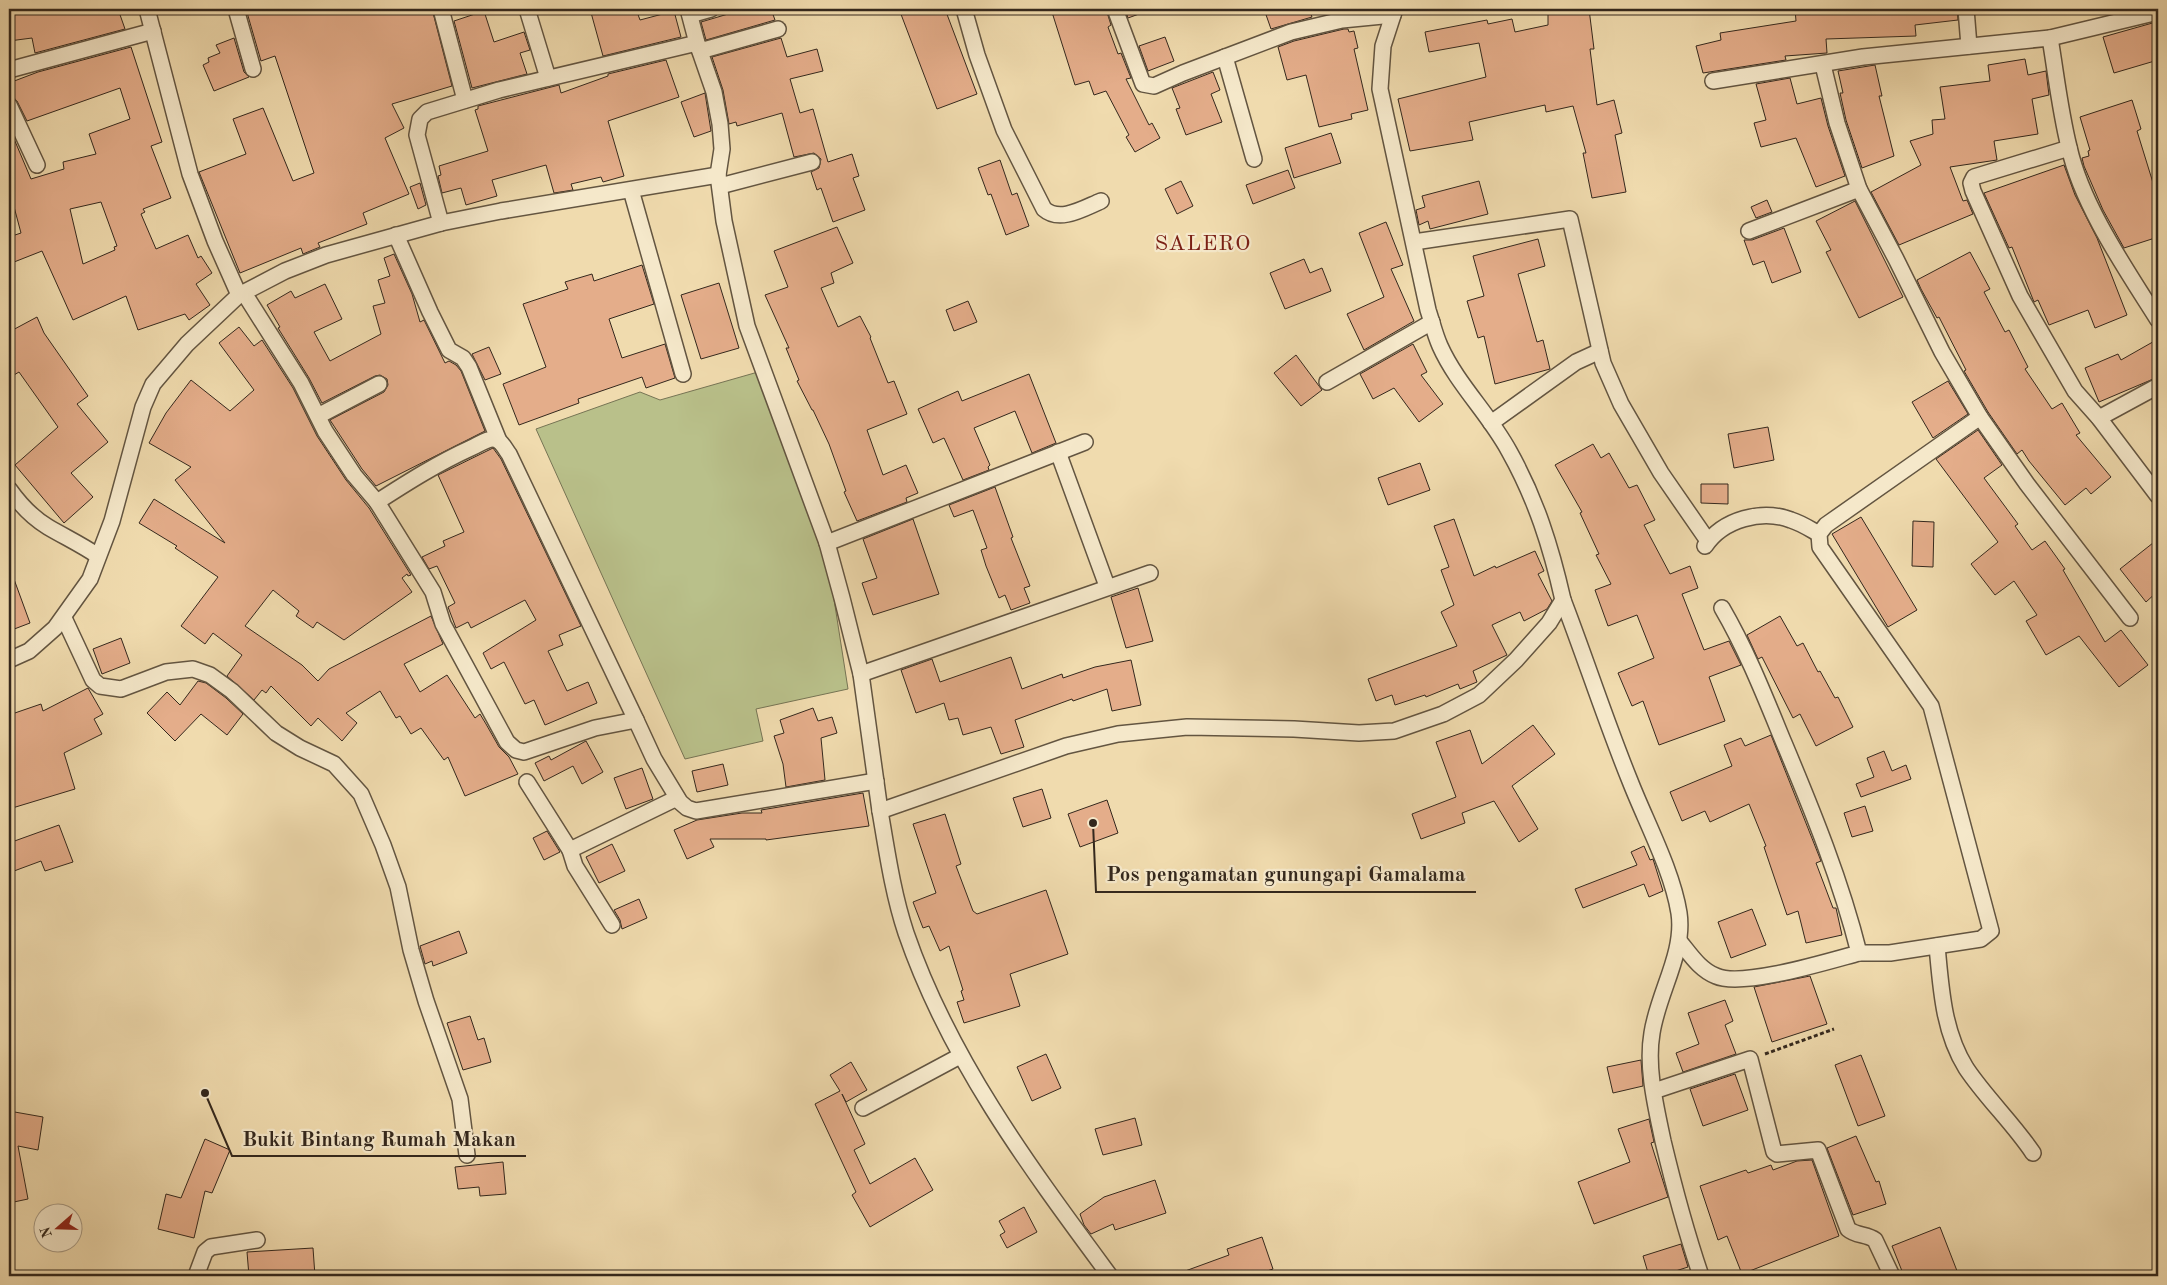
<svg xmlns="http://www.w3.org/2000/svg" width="2167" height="1285" viewBox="0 0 2167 1285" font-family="'Old Standard TT',serif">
	<rect width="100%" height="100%" fill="#f0dbae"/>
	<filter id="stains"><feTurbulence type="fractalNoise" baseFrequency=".004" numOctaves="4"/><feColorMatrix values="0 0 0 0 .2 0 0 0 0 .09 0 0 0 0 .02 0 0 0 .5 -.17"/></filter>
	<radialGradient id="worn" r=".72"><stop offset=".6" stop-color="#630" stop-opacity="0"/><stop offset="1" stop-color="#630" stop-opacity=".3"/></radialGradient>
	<polygon fill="#b9c08a" stroke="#767454" points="765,370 798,467 833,593 848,689 756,709 763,741 685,759 536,429 640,392 660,400"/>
	<g fill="#e4ad8a" stroke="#34281d" fill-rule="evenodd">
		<polygon points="9,9 118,9 125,29 35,53 32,38 9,41"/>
		<polygon points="246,9 432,9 452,86 392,104 404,128 385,138 409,194 363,213 367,224 318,243 320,247 303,254 301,248 240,273 199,172 246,154 233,119 263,108 293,181 314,173 275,56 261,61"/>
		<polygon points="590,9 636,9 640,20 674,11 681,37 603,56"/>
		<polygon points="745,9 771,9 775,20 706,40 701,22"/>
		<polygon points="899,9 945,9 977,94 937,109"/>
		<polygon points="1051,9 1106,9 1111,25 1108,27 1118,54 1121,53 1131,78 1126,79 1149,125 1152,123 1160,138 1135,152 1126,137 1129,135 1106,91 1094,95 1089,81 1075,85"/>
		<polygon points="1125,9 1150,9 1150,10 1128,18"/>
		<polygon points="1264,9 1309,9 1312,17 1271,29"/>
		<polygon points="1548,9 1589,9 1594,49 1590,49 1597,105 1614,100 1622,133 1615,135 1626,192 1592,198 1583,153 1586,153 1573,106 1546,112 1545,105 1469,122 1473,140 1410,151 1398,99 1486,77 1479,43 1429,52 1425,32 1487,20 1488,24 1512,19 1515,32 1548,25"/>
		<polygon points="1795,9 1957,9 1958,20 1915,25 1916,36 1826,39 1827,53 1785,56 1786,60 1703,73 1696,46 1721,40 1720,33 1796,21"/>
		<polygon points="484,11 494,42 524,32 530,50 520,53 527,74 472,88 454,21"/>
		<polygon points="2156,22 2158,31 2158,60 2114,73 2103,37"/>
		<polygon points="1344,29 1348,29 1349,32 1354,31 1358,48 1354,49 1368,110 1351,114 1352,119 1319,127 1306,75 1287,80 1278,47 1294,41"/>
		<polygon points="1165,37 1174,61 1148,71 1139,46"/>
		<polygon points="234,38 244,72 249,77 214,91 203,65 209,62 208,58 220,53 216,45"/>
		<polygon points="781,38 787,57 817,49 823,71 790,79 800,113 813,109 828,162 852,154 859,176 853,178 865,210 833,222 821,188 817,190 811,172 819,168 821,159 814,153 794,157 782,113 737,126 736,122 729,124 723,90 712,57"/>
		<path d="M131 47 162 142 151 146 171 198 143 209 145 212 141 214 156 249 188 235 198 258 201 256 212 273 196 284 210 305 189 320 185 314 138 330 126 296 73 320 42 251 9 264V237L21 233 9 188V127L31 179 64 169 63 162 96 154 89 134 130 119 120 88 27 121 17 101 9 96V83L38 72ZM101 202 117 246 114 247 115 250 83 264 70 209Z"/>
		<polygon points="2025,59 2028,75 2046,71 2049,95 2032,99 2038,134 1994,141 1997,160 1950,167 1963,201 1967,200 1973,214 1899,245 1871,192 1921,165 1910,141 1933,134 1932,120 1945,119 1940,87 1990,81 1988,65"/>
		<polygon points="666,60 679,97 608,121 624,176 603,182 601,177 571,184 573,190 554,193 546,165 492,180 497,196 466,205 461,188 442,193 438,176 441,175 439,166 488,151 475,110 478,109 478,106 559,85 561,93 608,76 608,74"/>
		<polygon points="1875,65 1882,96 1879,96 1894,156 1862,168 1846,120 1840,93 1843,93 1838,71"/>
		<polygon points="1213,72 1220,90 1211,94 1222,122 1186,135 1176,109 1180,108 1172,88"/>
		<polygon points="1790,78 1797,104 1821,98 1828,126 1845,176 1816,187 1796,138 1761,147 1754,123 1766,120 1756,84"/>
		<polygon points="705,93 711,131 694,137 681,102"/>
		<polygon points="2132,100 2141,129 2137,131 2158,199 2158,237 2124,248 2103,210 2084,166 2082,158 2089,156 2088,151 2090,150 2080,117"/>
		<polygon points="1331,133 1341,163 1294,178 1285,148"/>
		<polygon points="1000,160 1012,195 1017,193 1029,226 1006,235 991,194 988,195 978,168"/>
		<polygon points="2064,165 2075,195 2097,238 2127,315 2095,328 2088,310 2049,325 2038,300 2034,302 2012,247 2009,248 1984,193"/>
		<polygon points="1288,170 1295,188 1253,204 1246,185"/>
		<polygon points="1181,181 1193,206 1177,214 1165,189"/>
		<polygon points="1479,181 1488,214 1430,229 1428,221 1419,225 1416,210 1425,207 1422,196"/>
		<polygon points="420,183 426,205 418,209 410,187"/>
		<polygon points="1767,200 1772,212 1756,218 1751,207"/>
		<polygon points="1855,201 1903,297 1859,318 1826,252 1831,250 1816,221"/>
		<polygon points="1386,222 1403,265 1391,269 1414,321 1364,350 1347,314 1384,297 1359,233"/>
		<polygon points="837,227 853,263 831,273 834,283 821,288 838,327 860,316 871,337 870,338 888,383 894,381 907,414 867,430 883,475 906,465 918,493 906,498 907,502 857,521 844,492 846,491 829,444 813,410 812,410 797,381 799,380 786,348 789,348 765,295 788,287 774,251"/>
		<polygon points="1784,228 1801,272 1772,283 1764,261 1753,265 1744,240 1752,240"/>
		<polygon points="1538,239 1545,266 1518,274 1537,342 1543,340 1550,369 1495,384 1484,336 1478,338 1467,301 1484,296 1473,256"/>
		<polygon points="1970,252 1990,289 1984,292 2005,332 2009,330 2028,367 2025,369 2052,409 2062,403 2080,433 2076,435 2111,477 2091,494 2086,488 2065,505 2029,461 2022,450 2017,454 1988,412 1964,371 1966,370 1939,317 1937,318 1921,289 1917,280"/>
		<polygon points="394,254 412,294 420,322 424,320 445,363 449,361 456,365 461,371 485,431 376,486 362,469 330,420 384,392 388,385 387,379 380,375 375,376 322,403 309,378 278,328 280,327 267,305 291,291 295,298 325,284 342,319 314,332 330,361 381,334 373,306 385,303 378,280 390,276 384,258"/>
		<polygon points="1304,259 1310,273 1322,268 1331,291 1285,309 1270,273"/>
		<polygon points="642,265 654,304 609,319 622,358 665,344 675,378 646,388 642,377 578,399 579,403 519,425 503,384 546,367 523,304 568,289 565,282 592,274 594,281"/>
		<polygon points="719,283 739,348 701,359 681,295"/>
		<polygon points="968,301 977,322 954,331 946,310"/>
		<polygon points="37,317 44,333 88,396 77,404 108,442 71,473 93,497 64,523 15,465 58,427 19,372 9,378 9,332"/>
		<polygon points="239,327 254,346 262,340 293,388 317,436 346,480 369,508 411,575 408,576 407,574 402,578 412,592 344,640 317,622 313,628 296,616 299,611 273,590 245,626 302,665 318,681 329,669 431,616 443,644 404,664 420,692 447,675 475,718 480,714 486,724 499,747 509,757 518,774 465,796 448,757 444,760 421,728 411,734 400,716 396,718 380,691 346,713 357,723 342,741 318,718 311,726 271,686 266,693 262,690 254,700 227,676 242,655 213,633 205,644 181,626 218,577 175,548 177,546 139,523 154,499 225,543 175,480 191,467 149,443 166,413 191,380 230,411 254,390 219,343"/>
		<polygon points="2158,339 2158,377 2099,402 2085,368 2118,354 2121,360"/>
		<polygon points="1413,344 1427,372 1421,375 1443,404 1419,422 1394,388 1373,399 1360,374"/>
		<polygon points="489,347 501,374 485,380 472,354"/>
		<polygon points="1296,355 1322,390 1301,406 1274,373"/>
		<polygon points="1029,374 1056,443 1032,453 1015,411 974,428 990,465 988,467 989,470 963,480 944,438 933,443 918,409 958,391 962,401"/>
		<polygon points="1948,381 1968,414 1933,438 1912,402"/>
		<polygon points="1768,427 1774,460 1734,468 1728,434"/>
		<polygon points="1978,430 2002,465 1984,478 2018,524 2015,526 2032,550 2045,541 2065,569 2063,570 2105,642 2121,630 2148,665 2119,687 2079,636 2046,655 2026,621 2037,615 2014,581 1995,595 1971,564 1998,542 1936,459"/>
		<polygon points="1593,444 1601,458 1609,453 1629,488 1637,485 1655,520 1644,525 1670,574 1690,566 1698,588 1682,594 1704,650 1729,641 1741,665 1709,677 1725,721 1659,745 1643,701 1632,706 1618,673 1654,658 1637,615 1608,626 1595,590 1611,584 1596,555 1599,554 1580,513 1582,512 1555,465"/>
		<polygon points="493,448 501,459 581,626 559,635 563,645 548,651 567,691 588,682 597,703 545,725 534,700 525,704 504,662 491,669 483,653 536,620 525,600 471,628 468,622 456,628 448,607 455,603 437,566 429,569 422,557 445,546 443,541 464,532 438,475"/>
		<polygon points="1420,463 1430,490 1388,505 1378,478"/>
		<polygon points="1701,484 1728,484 1728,504 1701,503"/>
		<polygon points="995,487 1013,537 1011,538 1030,586 1024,588 1030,603 1011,610 1005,595 999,598 986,566 981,550 987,548 973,510 954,517 949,505"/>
		<polygon points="1861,517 1917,610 1888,627 1832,534"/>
		<polygon points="913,519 939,594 873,615 862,583 877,578 863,539"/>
		<polygon points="1454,519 1474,576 1495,566 1496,568 1535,551 1544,571 1538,574 1552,601 1547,609 1524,621 1520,612 1492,625 1507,655 1473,671 1477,682 1460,689 1458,684 1426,697 1425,695 1395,705 1392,695 1376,701 1368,679 1457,646 1441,612 1454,605 1441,570 1449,567 1434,526"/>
		<polygon points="1913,521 1934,522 1933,567 1912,566"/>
		<polygon points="2158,539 2158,591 2146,602 2120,569"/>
		<polygon points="11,571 30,623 9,631 9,572"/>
		<polygon points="1138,588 1153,641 1126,648 1111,597"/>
		<polygon points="1780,616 1797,646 1803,643 1818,672 1820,671 1835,698 1838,697 1853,727 1816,746 1800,714 1793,718 1762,657 1758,659 1747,635"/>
		<polygon points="121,638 130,663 102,674 93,649"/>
		<polygon points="1011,657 1022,689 1062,674 1063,678 1095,667 1131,660 1141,705 1112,711 1107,689 1073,701 1072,699 1015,720 1024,747 1001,754 991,727 963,735 958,718 949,720 944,703 916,713 901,670 932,659 940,682"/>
		<polygon points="198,681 206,683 226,698 243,714 227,735 201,714 175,741 147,713 167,692 180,705"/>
		<polygon points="88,688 103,714 94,719 102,734 64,753 75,789 9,809 9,715 41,704 43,711"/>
		<polygon points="813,708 818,721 832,717 837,733 821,738 825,780 786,787 783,764 774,736 784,733 780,720"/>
		<polygon points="1533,725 1555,754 1512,786 1538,829 1519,842 1494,801 1462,813 1465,823 1421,839 1412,814 1456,797 1436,742 1470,730 1482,764"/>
		<polygon points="1771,735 1821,861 1816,863 1833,908 1836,908 1842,935 1806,943 1798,911 1787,915 1764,847 1766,846 1749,804 1710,822 1705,811 1682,821 1670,792 1732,766 1724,745 1741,738 1745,746"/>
		<polygon points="586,741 603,772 582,784 573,766 544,781 535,763 549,756 551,760"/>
		<polygon points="1884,751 1892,771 1906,765 1911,779 1861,797 1856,784 1874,777 1867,758"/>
		<polygon points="723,764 728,785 697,792 692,771"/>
		<polygon points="642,768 653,799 626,809 614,778"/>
		<polygon points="1042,789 1051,818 1023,827 1013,798"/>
		<polygon points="863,793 869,826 766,840 766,839 710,839 714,847 687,859 674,830 697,820 742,813 762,813 761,810"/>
		<polygon points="1107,800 1118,833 1080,847 1068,814"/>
		<polygon points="1865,806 1873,831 1852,837 1844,813"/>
		<polygon points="945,814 961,864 956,866 973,911 977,914 1046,890 1068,954 1010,974 1020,1006 964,1023 957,1002 964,1000 961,991 963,990 949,946 940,951 929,926 923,928 913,902 936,893 913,824"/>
		<polygon points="59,825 73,862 45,871 41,861 14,871 9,857 9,843"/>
		<polygon points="547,831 560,852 544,860 533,838"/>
		<polygon points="612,844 625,871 599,883 586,857"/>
		<polygon points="1644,846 1650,860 1653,859 1663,891 1649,897 1644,884 1583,908 1575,889 1637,865 1631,852"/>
		<polygon points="639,899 647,918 622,929 620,920 614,910"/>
		<polygon points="1752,909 1766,945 1731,958 1718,922"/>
		<polygon points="459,931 467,953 433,966 432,961 425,964 420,946"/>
		<polygon points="1810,976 1827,1024 1772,1042 1754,987"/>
		<polygon points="1725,1000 1733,1021 1725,1025 1736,1054 1683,1072 1676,1053 1699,1044 1688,1013"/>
		<polygon points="470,1016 478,1040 484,1038 491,1062 463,1070 447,1023"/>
		<polygon points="1046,1054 1061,1088 1032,1101 1017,1067"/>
		<polygon points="1861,1055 1885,1116 1858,1126 1835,1065"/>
		<polygon points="1641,1060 1643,1086 1613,1093 1607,1067"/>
		<polygon points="851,1062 867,1090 846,1102 842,1094 865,1144 854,1150 870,1184 915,1158 933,1190 870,1227 852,1195 856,1192 815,1104 840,1091 830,1075"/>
		<polygon points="1735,1074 1748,1110 1703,1126 1690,1089"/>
		<polygon points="9,1111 43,1117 38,1150 18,1146 28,1199 9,1203"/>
		<polygon points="1135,1118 1142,1145 1103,1155 1095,1129"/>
		<polygon points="1649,1119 1654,1142 1651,1143 1668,1197 1594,1224 1578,1182 1630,1162 1618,1129"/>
		<polygon points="1856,1136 1876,1182 1879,1181 1886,1204 1853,1215 1827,1148"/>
		<polygon points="205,1139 230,1150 212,1193 205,1191 194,1238 158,1229 166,1194 181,1198"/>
		<polygon points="1812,1160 1839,1236 1742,1274 1727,1236 1718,1240 1700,1186 1746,1170 1748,1173 1771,1165 1773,1170 1797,1161"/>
		<polygon points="503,1162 506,1194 480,1196 479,1187 458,1189 455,1167"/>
		<polygon points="1155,1180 1166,1213 1115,1230 1113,1224 1091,1234 1084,1225 1080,1214 1104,1197"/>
		<polygon points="1024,1207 1037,1232 1007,1248 1000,1235 1005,1232 999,1221"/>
		<polygon points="1940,1227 1959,1276 1904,1276 1892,1246"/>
		<polygon points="1262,1237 1273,1269 1252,1276 1177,1276 1177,1274 1229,1255 1227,1249"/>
		<polygon points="1681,1244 1688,1267 1660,1276 1649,1276 1643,1256"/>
		<polygon points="313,1248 315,1276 249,1276 247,1252"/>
	</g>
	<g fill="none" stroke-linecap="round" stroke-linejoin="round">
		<g stroke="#635541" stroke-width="18">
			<g id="minor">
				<polyline points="147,9 190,174 215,241 239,295"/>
				<polyline points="236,9 253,69"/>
				<polyline points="441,9 465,100"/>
				<polyline points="527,9 548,78"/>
				<path d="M688 9 697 43 714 92 720 124 722 149 718 175 724 221 747 326 827 543 842 598 861 674 880 811 1066 746 1118 734 1187 727 1294 729 1359 733 1394 731 1443 714 1479 695 1516 660 1549 623 1563 600C1551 547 1536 499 1509 451 1489 414 1457 384 1440 346 1435 335 1432 322 1428 310L1380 89 1383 46 1395 9"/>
				<path d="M964 9 977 55 1004 130 1044 209C1060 223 1084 208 1101 201"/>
				<polyline points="1115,9 1143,84 1154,86 1183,73 1291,32 1342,20 1393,15"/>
				<polyline points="1966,9 1969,46"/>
				<polyline points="690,15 711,9"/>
				<polyline points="2050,38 2158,12"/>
				<polyline points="700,51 778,29"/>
				<polyline points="1225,57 1254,159"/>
				<polyline points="1823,65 1837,123 1859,189 1896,259 1942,352 1980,417 2027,484 2130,618"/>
				<polyline points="9,70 153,31"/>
				<path d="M1713 81 1863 57 2050 38C2056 74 2060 111 2069 147 2082 206 2126 269 2158 320"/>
				<polyline points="9,105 37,165"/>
				<polyline points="2069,148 1974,177 1971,183 1973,191 2020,296 2075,391 2099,418 2158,496"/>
				<polyline points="720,186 812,162"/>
				<polyline points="631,190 683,374"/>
				<polyline points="441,223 417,135 420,119 427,112 499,90 697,43"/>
				<polyline points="1749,231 1859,189"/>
				<polyline points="396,235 430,312 449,350 463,358 469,367 499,441"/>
				<polyline points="1414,242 1570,219 1603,363 1621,404 1661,473 1708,541"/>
				<polyline points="244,293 301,383 325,431 354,475 377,502 433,592 443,624 507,742 516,750 524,752 595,728 636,720 654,759 680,802 687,808 696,811 876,781"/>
				<polyline points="1327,382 1432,322"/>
				<polyline points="318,416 379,384"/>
				<polyline points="2099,418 2158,386"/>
				<polyline points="1491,423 1576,362 1600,351"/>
				<polyline points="1058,452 1107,586"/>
				<path d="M9 489C19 503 33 518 48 527 65 537 82 545 98 556"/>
				<path d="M377 502C408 482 438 463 471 448 478 445 486 439 493 439 501 439 505 449 509 454L636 720"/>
				<polyline points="827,543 1085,442"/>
				<path d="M1705 546C1723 519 1762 509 1791 520 1801 523 1810 529 1819 534"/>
				<path d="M1563 600C1586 660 1606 722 1630 781 1646 822 1672 870 1679 913 1685 953 1658 993 1652 1033 1646 1068 1656 1107 1663 1141 1674 1187 1686 1232 1701 1276"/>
				<polyline points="64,618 93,680 100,686 121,689 166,672 193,669 210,675 232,691 276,733 300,748 334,764 361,794 383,845 398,887 411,950 426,1001 460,1099 467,1155"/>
				<polyline points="9,660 29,651 55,628 90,579 112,521 143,407 153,384 187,344 239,295 285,271 326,255 441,223 501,211 718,175"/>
				<polyline points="861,674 1150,573"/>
				<polyline points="527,782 570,850"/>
				<path d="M880 811C887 852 893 894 906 933 950 1061 1031 1169 1110 1276"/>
				<polyline points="612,925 575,866 570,850 677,798"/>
				<path d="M1680 942C1690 954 1700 970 1716 976 1742 988 1829 961 1859 953 1841 881 1813 812 1784 743 1765 697 1747 651 1722 608"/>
				<path d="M1937 946C1941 988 1943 1031 1966 1068 1986 1098 2013 1123 2033 1153"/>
				<polyline points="1859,953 1890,953 1981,939 1991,931 1931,706 1820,547 1819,534 1826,525 1980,417"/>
				<path d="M1654 1091 1750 1059 1774 1152 1777 1154 1818 1150 1848 1229C1856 1236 1867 1234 1875 1240L1892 1276"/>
				<polyline points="863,1108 960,1056"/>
				<polyline points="196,1276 205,1252 211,1247 257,1240"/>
			</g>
		</g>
		<polyline stroke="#34281d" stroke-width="3" stroke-dasharray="4 2.5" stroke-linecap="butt" points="1765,1054 1834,1029"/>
		<use href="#minor" stroke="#f5e8ca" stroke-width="15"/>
	</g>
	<g text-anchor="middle" stroke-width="4.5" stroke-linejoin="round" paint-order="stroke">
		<g font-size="22" letter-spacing="1" fill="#7a1f14" stroke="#f5e8ca">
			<text x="1203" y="250">SALERO</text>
		</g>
	</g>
	<path fill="none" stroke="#34281d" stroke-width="2" d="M1093 823L1096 892H1476M205 1093L232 1156H526"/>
	<g fill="#34281d" stroke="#f5e8ca" stroke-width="2">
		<circle cx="1093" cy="823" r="5"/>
		<circle cx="205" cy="1093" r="5"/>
	</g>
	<g font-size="21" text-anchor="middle" font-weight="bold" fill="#34281d" stroke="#f5e8ca" stroke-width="4.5" stroke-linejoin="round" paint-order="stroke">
		<text x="1286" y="881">Pos pengamatan gunungapi Gamalama</text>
		<text x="379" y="1146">Bukit Bintang Rumah Makan</text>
	</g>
	<rect width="2167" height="1285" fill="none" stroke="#f0dbae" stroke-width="30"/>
	<rect x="10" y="10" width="2147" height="1265" fill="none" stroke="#34281d" stroke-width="2.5"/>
	<rect x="15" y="15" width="2137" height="1255" fill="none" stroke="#34281d"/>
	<g transform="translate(58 1228) rotate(250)"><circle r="24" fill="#f5e8ca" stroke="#a89b85"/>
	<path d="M0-4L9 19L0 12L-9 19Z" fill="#8f2418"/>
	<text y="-8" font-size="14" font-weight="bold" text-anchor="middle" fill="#34281d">N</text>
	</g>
	<rect width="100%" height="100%" filter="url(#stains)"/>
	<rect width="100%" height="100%" fill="url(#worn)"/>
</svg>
